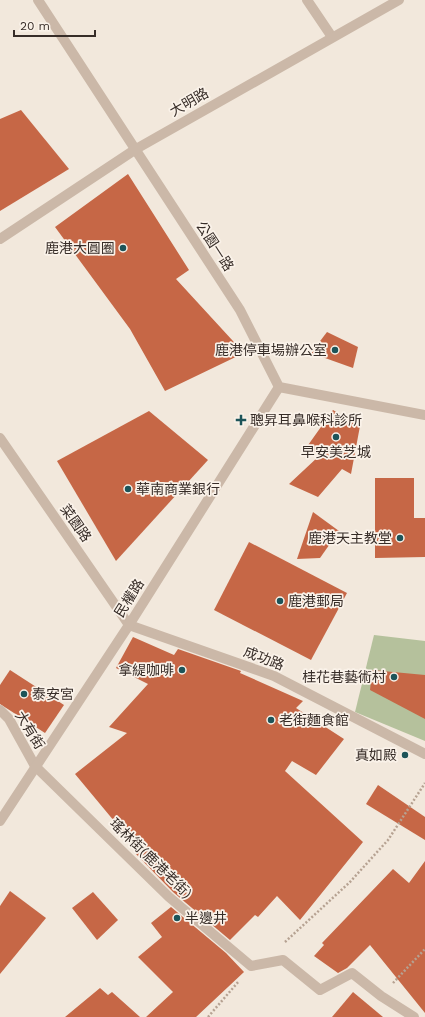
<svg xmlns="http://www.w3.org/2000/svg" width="425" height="1017" viewBox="0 0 425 1017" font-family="'Work Sans','Noto Sans TC',sans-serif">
	<rect width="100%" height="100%" fill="#f2e8dc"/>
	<polygon fill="#b5c19c" points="374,635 425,641 425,741 355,712"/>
	<g fill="#c66746">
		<polygon points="21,110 69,169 0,211 0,119"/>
		<polygon points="128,174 189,270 176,279 244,353 165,391 130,329 55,227"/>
		<polygon points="327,332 358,347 353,368 311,353"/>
		<polygon points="333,410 360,426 351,474 342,469 318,497 289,484 319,456 306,448"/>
		<polygon points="149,411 208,460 116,561 57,461"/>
		<polygon points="375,478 414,478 414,518 425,518 425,557 375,558"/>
		<polygon points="313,512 339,531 320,558 297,559"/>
		<polygon points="249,542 347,593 311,660 214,610"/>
		<polygon points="133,637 174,655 178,649 241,671 240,673 303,701 296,708 344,739 316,775 292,761 285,771 363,842 300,920 277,896 258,917 255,915 230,940 173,892 136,854 139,851 75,774 127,733 109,727 148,684 116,668"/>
		<polygon points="10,670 64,705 45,733 0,704 0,685"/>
		<polygon points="372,670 425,675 425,719 370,690"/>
		<polygon points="378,785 425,817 425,840 366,804"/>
		<polygon points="425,861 425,1013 370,945 347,968 338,973 314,956 324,945 322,943 393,869 409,883"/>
		<polygon points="10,891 46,918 0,974 0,906"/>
		<polygon points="93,892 118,920 97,940 72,908"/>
		<polygon points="171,907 226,953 244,972 196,1017 146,1017 173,992 138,957 162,937 151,923"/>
		<polygon points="100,988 108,995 112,992 140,1017 65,1017"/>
		<polygon points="353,992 383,1017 332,1017"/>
	</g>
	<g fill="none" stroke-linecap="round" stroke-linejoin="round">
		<g stroke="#b6a292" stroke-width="2.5" stroke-dasharray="2 2" stroke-linecap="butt">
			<polyline points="285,942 350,882 388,840 425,783"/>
			<polyline points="393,983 425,949"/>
			<polyline points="208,1017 239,981"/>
		</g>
		<g stroke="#cbb8a8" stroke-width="10">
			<polyline points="38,0 240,310 279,387 425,415"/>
			<polyline points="307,0 332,37"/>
			<polyline points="0,239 136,149 399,0"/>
			<polyline points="0,438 129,625 274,676 425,754"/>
			<polyline points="0,710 9,719 35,766 169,897 251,966 283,960 320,990 352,973 381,996 414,1017"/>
			<polyline points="0,821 129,625 279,387"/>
		</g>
	</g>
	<g fill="#1d5459" stroke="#faf2e9" stroke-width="1.5">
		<circle cx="123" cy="248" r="4"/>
		<circle cx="335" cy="350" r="4"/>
		<path d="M239 414h4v4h4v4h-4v4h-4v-4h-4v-4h4z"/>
		<circle cx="336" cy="437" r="4"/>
		<circle cx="128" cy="489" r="4"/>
		<circle cx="400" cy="538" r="4"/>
		<circle cx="280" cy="601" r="4"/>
		<circle cx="182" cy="670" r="4"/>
		<circle cx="394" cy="677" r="4"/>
		<circle cx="24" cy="694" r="4"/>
		<circle cx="271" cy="720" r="4"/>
		<circle cx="405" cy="755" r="4"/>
		<circle cx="177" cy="918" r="4"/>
	</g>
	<g text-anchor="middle" stroke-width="3.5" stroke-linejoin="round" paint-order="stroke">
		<g font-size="14" fill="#372d28" stroke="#faf2e9">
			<text transform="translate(189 102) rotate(-30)" y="5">大明路</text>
			<text transform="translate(215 246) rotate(57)" y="5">公園一路</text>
			<text transform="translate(76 523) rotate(55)" y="5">菜園路</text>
			<text transform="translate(129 598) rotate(-58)" y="5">民權路</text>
			<text transform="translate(264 658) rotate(21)" y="5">成功路</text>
			<text transform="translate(30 730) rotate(58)" y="5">大有街</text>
			<text transform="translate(151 858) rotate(44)" y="5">瑤林街(鹿港老街)</text>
		</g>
		<g font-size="14" fill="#372d28" stroke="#faf2e9" text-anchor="end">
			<text x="115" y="253">鹿港大圓圈</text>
			<text x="327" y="355">鹿港停車場辦公室</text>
			<text x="250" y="425" text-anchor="start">聰昇耳鼻喉科診所</text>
			<text x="336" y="457" text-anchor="middle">早安美芝城</text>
			<text x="136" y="494" text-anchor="start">華南商業銀行</text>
			<text x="392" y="543">鹿港天主教堂</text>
			<text x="288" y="606" text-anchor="start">鹿港郵局</text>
			<text x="174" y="675">拿緹咖啡</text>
			<text x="386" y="682">桂花巷藝術村</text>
			<text x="32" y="699" text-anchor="start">泰安宮</text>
			<text x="279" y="725" text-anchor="start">老街麵食館</text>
			<text x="397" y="760">真如殿</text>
			<text x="185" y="923" text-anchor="start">半邊井</text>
		</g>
	</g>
	<path d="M14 30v6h81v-6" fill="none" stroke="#372d28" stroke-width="2"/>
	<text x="20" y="30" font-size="12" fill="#372d28" stroke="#faf2e9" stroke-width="3" paint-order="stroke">20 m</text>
</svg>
